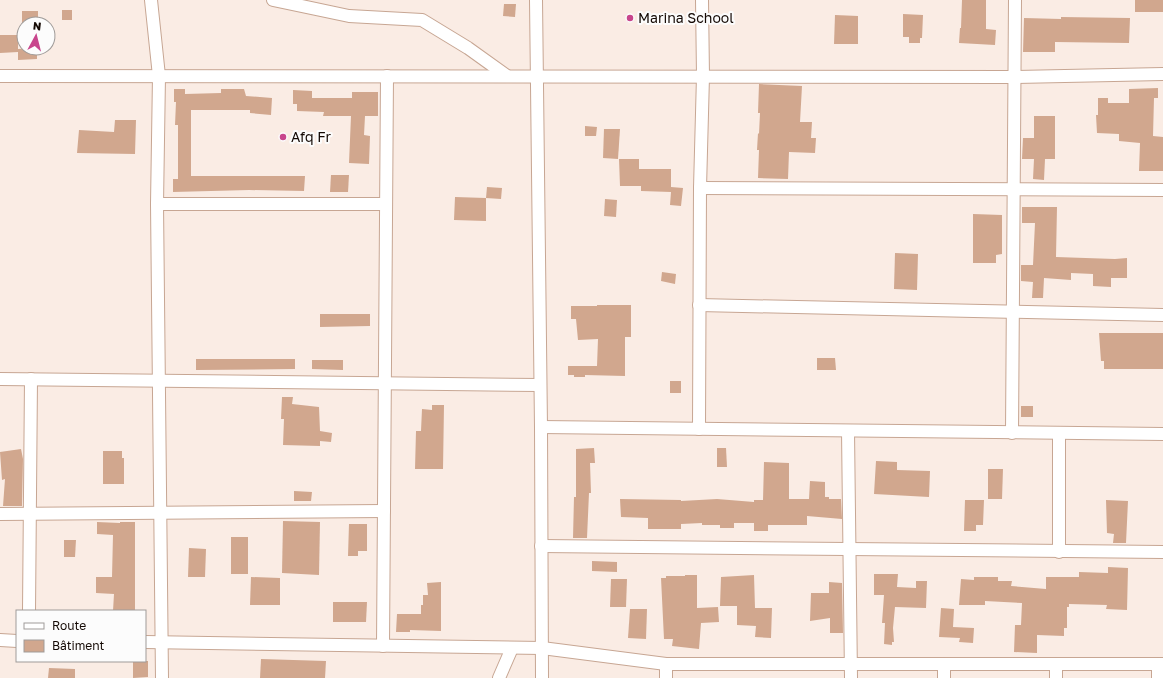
<svg xmlns="http://www.w3.org/2000/svg" width="1163" height="678" viewBox="0 0 1163 678" font-family="'Golos Text',sans-serif">
	<rect width="100%" height="100%" fill="#faece4"/>
	<g fill="#d1a78e">
		<polygon points="962,0 986,0 986,29 996,30 995,45 959,43 960,28 961,28"/>
		<rect x="1135" y="0" width="28" height="12"/>
		<polygon points="504,4 516,4 515,17 503,16"/>
		<rect x="62" y="10" width="10" height="10"/>
		<rect x="22" y="11" width="16" height="13"/>
		<polygon points="903,14 923,15 922,38 920,38 920,43 909,43 909,37 903,37"/>
		<polygon points="835,15 858,16 858,44 834,44"/>
		<polygon points="1061,17 1130,18 1129,43 1055,42 1055,52 1023,52 1024,18 1061,19"/>
		<polygon points="0,35 18,35 18,49 37,48 37,59 18,60 18,52 0,53"/>
		<polygon points="759,84 802,86 800,122 812,122 811,138 816,138 815,153 789,152 788,179 758,178 759,150 757,150 758,133 759,134 760,113 758,113"/>
		<polygon points="1158,88 1158,98 1154,98 1153,136 1163,137 1163,171 1139,171 1140,143 1119,141 1119,134 1097,133 1096,115 1098,115 1098,98 1108,98 1108,103 1129,103 1129,89"/>
		<polygon points="174,89 185,89 185,94 221,93 221,89 244,89 246,96 272,98 271,115 250,113 250,110 191,110 191,176 305,176 304,191 249,190 173,192 173,179 178,179 178,125 175,125 176,102 174,102"/>
		<polygon points="293,90 312,91 312,98 352,98 352,92 378,92 378,116 365,116 364,135 370,136 369,164 349,163 351,116 323,116 324,112 297,111 297,104 293,104"/>
		<polygon points="1034,116 1055,116 1055,159 1045,159 1044,180 1033,179 1034,159 1022,159 1023,138 1034,138"/>
		<polygon points="115,120 136,120 135,154 77,153 79,130 114,132"/>
		<polygon points="585,126 597,127 596,136 585,136"/>
		<polygon points="604,129 620,129 618,159 603,158"/>
		<polygon points="619,159 639,159 639,169 671,169 671,190 671,187 683,188 681,206 670,205 671,192 641,191 641,186 620,186"/>
		<polygon points="331,175 349,175 348,192 330,192"/>
		<polygon points="487,187 502,188 501,199 486,198 486,221 454,220 455,197 486,198"/>
		<polygon points="605,199 617,200 616,217 604,216"/>
		<polygon points="1022,207 1057,207 1056,257 1115,259 1127,258 1127,278 1111,278 1111,287 1093,286 1093,274 1071,273 1071,280 1044,278 1043,298 1032,298 1033,282 1021,281 1021,265 1033,265 1035,223 1022,223"/>
		<polygon points="973,214 1002,215 1002,254 996,255 996,263 973,263"/>
		<polygon points="895,253 918,254 917,290 894,289"/>
		<polygon points="662,272 676,274 675,284 661,281"/>
		<polygon points="597,305 631,305 631,337 625,337 625,376 585,375 585,377 574,377 574,375 568,375 568,366 597,366 598,339 578,340 576,319 571,319 571,306 597,306"/>
		<polygon points="320,314 370,314 370,326 320,327"/>
		<polygon points="1099,333 1163,333 1163,369 1104,369 1104,361 1101,361"/>
		<polygon points="817,358 835,358 836,370 817,370"/>
		<polygon points="196,359 295,359 295,369 196,370"/>
		<polygon points="312,360 343,360 343,370 312,369"/>
		<rect x="670" y="381" width="11" height="12"/>
		<polygon points="282,397 293,397 292,404 319,407 320,431 332,433 331,442 320,441 320,446 283,445 284,419 281,419"/>
		<polygon points="432,405 444,405 443,469 415,469 416,431 421,431 422,409 432,410"/>
		<rect x="1021" y="406" width="12" height="11"/>
		<polygon points="594,448 595,463 590,463 591,493 589,493 587,538 573,538 574,497 576,497 576,449"/>
		<polygon points="717,448 726,448 727,467 717,467"/>
		<polygon points="21,449 23,459 22,506 3,506 5,479 2,480 0,452"/>
		<polygon points="103,451 122,451 122,458 124,458 124,484 103,484"/>
		<polygon points="876,461 897,462 897,470 930,471 929,497 874,494"/>
		<polygon points="764,462 789,463 789,499 809,499 810,481 825,482 825,497 829,497 829,499 841,499 842,519 807,516 807,525 768,525 768,531 754,531 754,523 734,523 734,528 720,528 720,525 702,525 702,523 681,524 681,529 648,529 648,518 621,517 620,499 681,500 681,501 717,499 754,502 754,500 763,500"/>
		<polygon points="988,469 1003,469 1002,499 988,499"/>
		<polygon points="294,491 312,492 311,501 294,501"/>
		<polygon points="965,500 984,500 983,525 976,525 976,531 964,531"/>
		<polygon points="1106,500 1128,501 1126,543 1113,543 1114,534 1107,533"/>
		<polygon points="283,521 320,522 319,575 282,573"/>
		<polygon points="97,522 120,523 120,522 135,522 135,611 113,611 114,594 96,593 96,577 112,577 113,535 97,534"/>
		<polygon points="349,524 367,524 367,551 358,551 358,556 348,556"/>
		<rect x="231" y="537" width="17" height="37"/>
		<polygon points="64,540 76,540 75,557 64,557"/>
		<polygon points="189,548 206,549 205,577 188,577"/>
		<polygon points="592,561 617,562 617,572 592,571"/>
		<polygon points="1108,567 1128,568 1127,610 1106,609 1107,605 1069,604 1069,607 1067,607 1067,628 1064,628 1064,636 1037,635 1037,653 1014,652 1015,625 1021,625 1022,603 985,601 985,605 959,605 961,579 974,580 974,577 998,577 998,581 1012,581 1011,586 1046,589 1046,577 1079,577 1079,572 1108,573"/>
		<polygon points="874,574 898,574 897,587 916,588 916,581 927,581 926,608 895,607 893,628 894,642 892,642 892,645 884,644 885,623 882,623 884,595 874,595"/>
		<polygon points="685,575 697,575 697,608 718,607 719,622 701,623 699,649 672,646 673,639 664,639 661,578 666,578 666,576 685,576"/>
		<polygon points="754,575 755,608 772,608 771,638 755,637 756,626 737,625 737,606 720,606 721,577"/>
		<polygon points="251,577 280,578 280,605 250,605"/>
		<polygon points="611,579 627,579 626,607 610,607"/>
		<polygon points="441,582 441,631 410,630 410,632 396,632 397,614 421,614 421,605 423,605 423,595 428,595 427,583"/>
		<polygon points="829,582 842,583 843,633 830,633 830,618 810,621 811,593 829,593"/>
		<polygon points="333,602 367,602 366,622 333,622"/>
		<polygon points="941,608 954,609 953,627 974,628 973,643 959,642 960,638 939,637"/>
		<polygon points="630,609 647,609 646,639 628,638"/>
		<polygon points="261,659 326,661 325,678 260,678"/>
		<polygon points="133,661 148,661 148,677 133,678"/>
		<polygon points="49,668 75,669 75,678 48,678"/>
	</g>
	<g fill="none" stroke-linecap="round" stroke-linejoin="round">
		<g stroke="#c7a693" stroke-width="14">
			<g id="street">
				<polyline points="151,0 159,76 157,204 386,204"/>
				<polyline points="273,0 349,16 422,20 468,48 507,76"/>
				<polyline points="536,0 541,427 542,678"/>
				<polyline points="0,76 1014,77 1163,74"/>
				<polyline points="700,188 1163,190"/>
				<polyline points="157,204 162,678"/>
				<polyline points="699,305 1163,315"/>
				<polyline points="0,379 540,385"/>
				<polyline points="541,427 1163,434"/>
				<polyline points="699,429 700,188 703,76 702,0"/>
				<polyline points="848,431 851,678"/>
				<polyline points="1012,433 1015,0"/>
				<polyline points="0,514 384,511"/>
				<polyline points="541,546 1163,552"/>
				<polyline points="1059,552 1059,434"/>
				<polyline points="29,611 31,379"/>
				<polyline points="0,640 17,641"/>
				<polyline points="145,642 542,648 666,664 1163,664"/>
				<polyline points="383,646 387,76"/>
				<polyline points="666,664 666,678"/>
				<polyline points="944,664 944,678"/>
				<polyline points="499,678 512,648"/>
				<polyline points="1056,678 1056,664"/>
				<polyline points="1158,678 1158,664"/>
			</g>
		</g>
		<use href="#street" stroke="#fff" stroke-width="12"/>
	</g>
	<g fill="#c8458c" stroke="#fcfcfc" stroke-width="1.5">
		<circle cx="630" cy="18" r="4"/>
		<circle cx="283" cy="137" r="4"/>
	</g>
	<g text-anchor="middle" stroke-width="4" stroke-linejoin="round" paint-order="stroke">
		<g font-size="14" fill="#140904" stroke="#fcfcfc" text-anchor="start">
			<text x="638" y="23">Marina School</text>
			<text x="291" y="142">Afq Fr</text>
		</g>
	</g>
	<rect x="16" y="610" width="130" height="52" fill="#fcfcfc" stroke="#9f9b99"/>
	<rect x="24" y="623" width="20" height="6" fill="#ffffff" stroke="#9f9b99"/>
	<text x="52" y="630" font-size="12" fill="#140904">Route</text>
	<rect x="24" y="640" width="20" height="12" fill="#d1a78e" stroke="#9f9b99"/>
	<text x="52" y="650" font-size="12" fill="#140904">Bâtiment</text>
	<g transform="translate(36 36) rotate(7)"><circle r="19" fill="#fcfcfc" stroke="#9f9b99"/>
	<path d="M0-3L7 15L0 10L-7 15Z" fill="#c8458c"/>
	<text y="-6" font-size="11" font-weight="bold" text-anchor="middle" fill="#140904">N</text>
	</g>
</svg>
